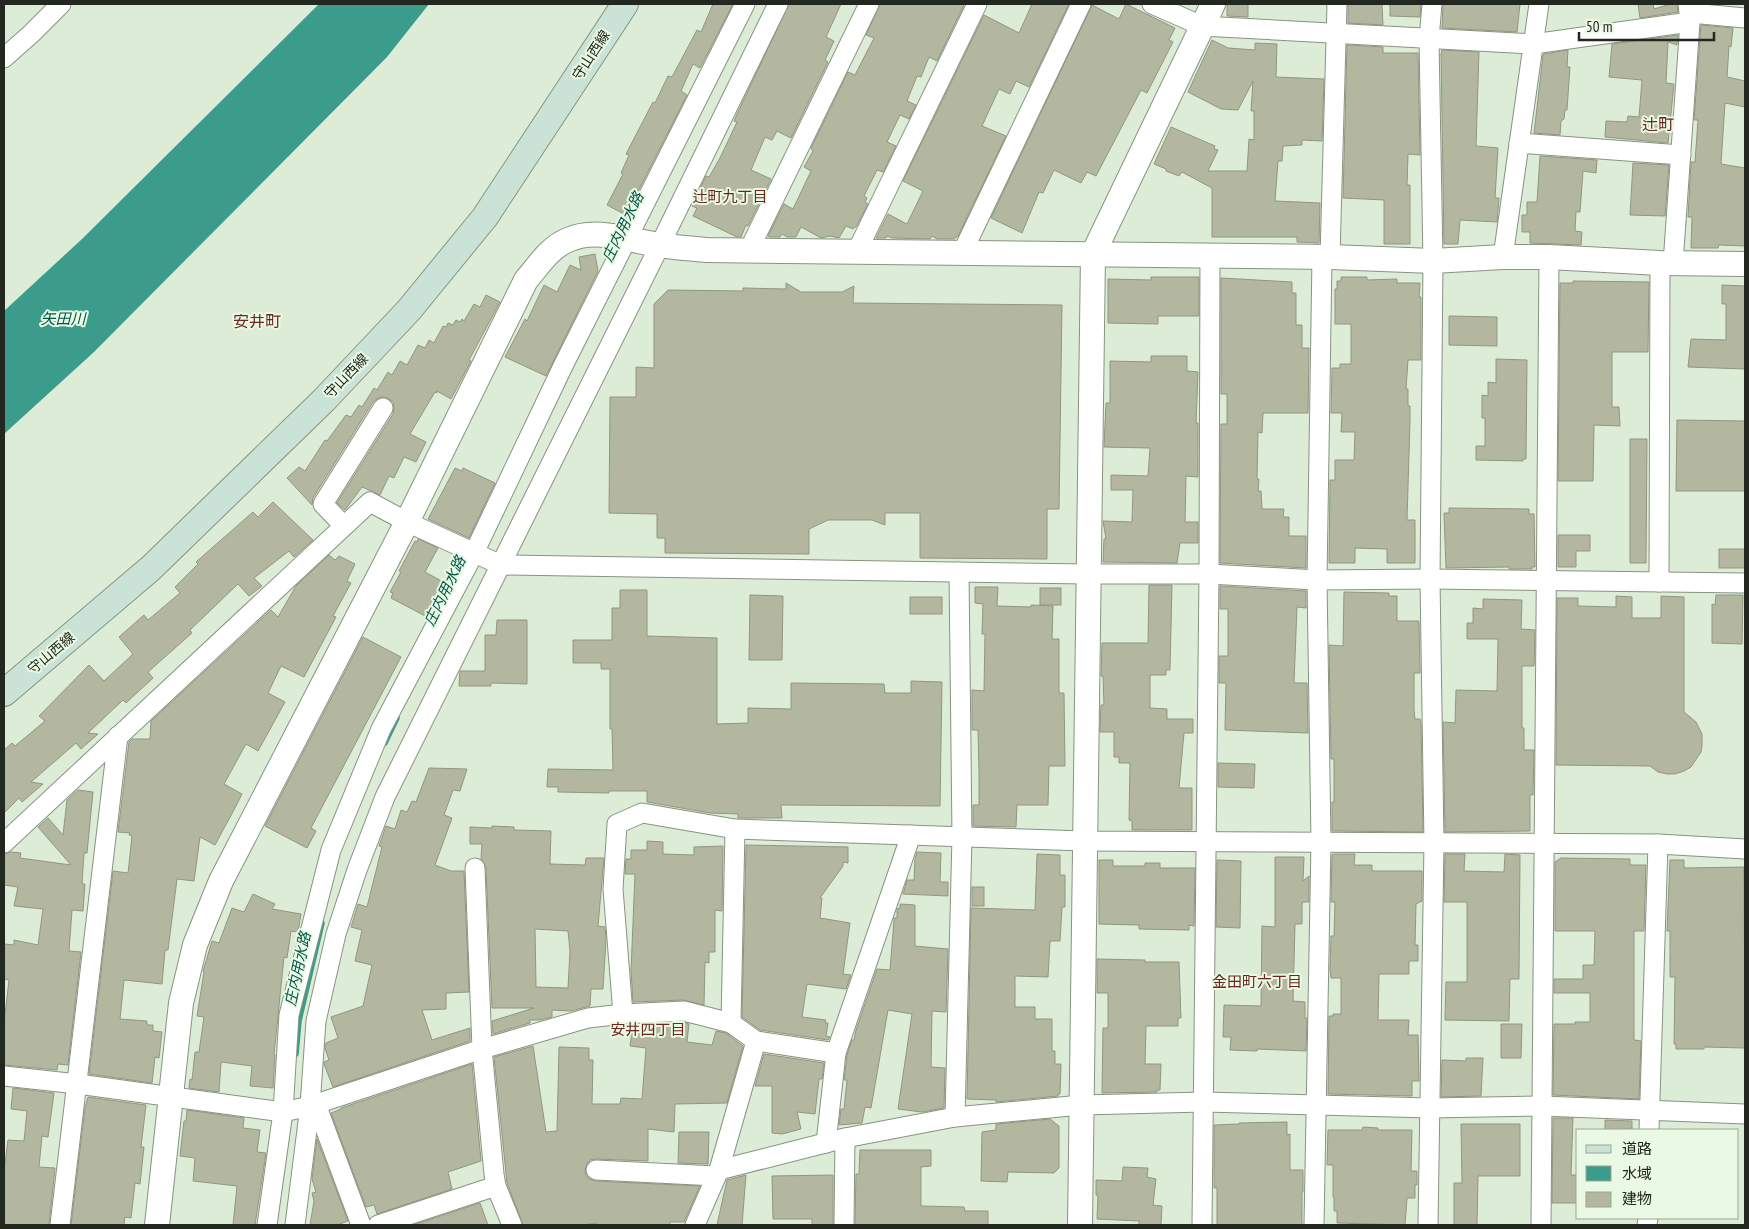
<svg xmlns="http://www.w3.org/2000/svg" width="1749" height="1229" viewBox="0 0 1749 1229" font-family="'PT Sans Narrow','Noto Sans JP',sans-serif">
	<rect width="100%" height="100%" fill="#dcecd6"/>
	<polygon fill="#3c9c8b" points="319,4 429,4 387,57 94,352 4,434 4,311 82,239"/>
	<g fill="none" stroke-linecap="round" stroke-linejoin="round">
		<g stroke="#3c9c8b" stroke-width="5.5">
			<polyline points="385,743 397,718"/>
			<polyline points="296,1054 299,1021 322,923"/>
		</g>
	</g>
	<g fill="#b3b7a0" stroke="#929680" fill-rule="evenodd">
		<polygon points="713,4 733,4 700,68 693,64 681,91 687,95 626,215 607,205 623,174 621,173 629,155 626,154 653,102 655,103 668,76 672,77 697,30 701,32"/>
		<polygon points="789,4 841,4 826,37 834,41 825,60 828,62 791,138 777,131 772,140 765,137 751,170 771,179 748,226 746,225 741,237 737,237 693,216 697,208 692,206 706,176 709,177 720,158 737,122 734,121 737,114"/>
		<polygon points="880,4 961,4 964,5 937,61 929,57 921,77 917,76 907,101 916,105 909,119 900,115 887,142 896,146 883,172 877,170 864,196 867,198 865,202 868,204 856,227 855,227 853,229 846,226 839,238 830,236 821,238 801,227 796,237 787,237 782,234 780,237 770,237 768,236 784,204 793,209 811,171 804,167 813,151 811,148 848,72 855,75 874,38 866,35"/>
		<polygon points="1032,4 1069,4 1029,87 1016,81 1010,94 999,89 982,126 1006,136 958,236 954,239 937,239 932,236 930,239 892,238 887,236 886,238 876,238 888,214 907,224 923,191 903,181 984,15 1019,33"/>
		<polygon points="1126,4 1175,28 1169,40 1173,42 1147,93 1141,90 1096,176 1087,172 1081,183 1054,170 1043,193 1039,192 1022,233 991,218 1092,5 1119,19"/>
		<polygon points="1227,4 1248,4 1248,17 1227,16"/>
		<polygon points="1348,4 1382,4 1383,25 1348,23"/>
		<polygon points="1390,4 1421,4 1420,17 1390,16"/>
		<polygon points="1443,4 1520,4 1517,32 1442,28"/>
		<polygon points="1638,4 1653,4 1654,9 1671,4 1677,4 1678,12 1640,18"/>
		<polygon points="1701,25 1733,28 1731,47 1729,46 1727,77 1745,81 1745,107 1725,103 1721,164 1745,168 1745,246 1719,245 1718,248 1691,248 1692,217 1688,217 1691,162 1695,162 1698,120 1694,120"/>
		<polygon points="1678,35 1677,45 1668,42 1666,83 1674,84 1668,143 1605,137 1606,121 1627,122 1628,116 1639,117 1642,80 1609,77 1612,44"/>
		<polygon points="1212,40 1228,48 1255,50 1255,43 1277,44 1276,77 1324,79 1322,141 1302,140 1302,145 1283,146 1282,161 1278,161 1275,201 1320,203 1319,243 1297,242 1297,237 1212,237 1212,188 1182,172 1179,176 1166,171 1166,169 1154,164 1171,127 1215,146 1214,149 1218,150 1208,171 1247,171 1249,139 1254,140 1254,111 1251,111 1253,81 1238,110 1221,109 1188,92"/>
		<polygon points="1347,45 1383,47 1383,53 1418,53 1420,155 1408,154 1407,185 1410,185 1410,244 1384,244 1384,200 1343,198"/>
		<polygon points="1442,50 1479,52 1476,146 1498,148 1495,198 1499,198 1497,222 1460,220 1458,244 1444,244 1441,54"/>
		<polygon points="1568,50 1567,67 1570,67 1567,110 1565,110 1564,119 1561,121 1560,135 1534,133 1543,55 1544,54"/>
		<polygon points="1540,156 1597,160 1596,173 1583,171 1580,212 1576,212 1575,231 1582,232 1581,245 1530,243 1530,232 1522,232 1522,215 1527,215 1527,202 1537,202"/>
		<polygon points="1633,163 1669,165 1665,216 1630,215"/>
		<polygon points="595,254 598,271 546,376 505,357 525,319 527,321 544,285 557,292 570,265 581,270 579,257"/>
		<polygon points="1151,277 1199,277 1199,316 1158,316 1158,324 1108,323 1108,279 1151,280"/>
		<polygon points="1341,277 1367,277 1367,280 1397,279 1397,283 1420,283 1419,297 1421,297 1421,360 1408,360 1406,389 1408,389 1408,406 1410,406 1410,421 1407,520 1415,520 1415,563 1387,563 1387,549 1355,548 1355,563 1329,563 1330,480 1335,480 1335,460 1354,460 1355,432 1341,432 1342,413 1331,413 1332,368 1340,368 1340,364 1351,364 1351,324 1335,324 1335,289 1337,289 1337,281 1341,281"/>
		<polygon points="1221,278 1292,282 1292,293 1296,293 1296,325 1302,325 1302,348 1309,348 1308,413 1263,413 1262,433 1258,432 1257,479 1259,479 1258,491 1261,491 1262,509 1284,509 1283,517 1289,517 1289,536 1306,536 1306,568 1220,563 1221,424 1227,424 1227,394 1221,394"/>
		<polygon points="1573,281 1649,282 1648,352 1612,352 1612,407 1619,407 1620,426 1594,425 1593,481 1558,481 1560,283 1573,283"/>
		<polygon points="786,283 801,292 842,292 854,286 853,303 1062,305 1059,509 1047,509 1047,559 920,558 920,513 885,513 885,525 872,520 828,520 809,529 809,554 665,553 665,538 657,538 657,514 609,513 610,397 636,397 636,367 654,368 654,304 668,290 743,291 743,288 786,289"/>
		<polygon points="1722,285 1745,286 1745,369 1688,367 1691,339 1726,340 1726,304 1722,304"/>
		<polygon points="486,295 500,302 469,360 471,361 451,399 437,391 437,393 435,392 410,434 426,442 416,462 404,457 394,478 389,476 380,495 362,487 345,510 337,503 393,414 394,408 393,402 389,399 384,397 378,398 373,402 313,498 312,505 287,478 299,467 305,471 325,440 327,441 346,415 351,417 359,405 362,407 374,388 377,390 388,372 392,375 400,361 407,365 418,345 425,348 429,340 434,343 443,326 446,327 448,323 453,325 456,320 460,322 462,319 464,321 474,304 480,307"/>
		<polygon points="1449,316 1497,317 1497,346 1449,345"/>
		<polygon points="1151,356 1187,356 1187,371 1198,372 1196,423 1198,423 1198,477 1186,476 1185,522 1198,522 1198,543 1180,543 1177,563 1103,562 1104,539 1106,539 1103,521 1132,522 1133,490 1111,490 1111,475 1148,476 1150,448 1104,447 1106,403 1110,403 1110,361 1151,362"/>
		<polygon points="1496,359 1527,360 1526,459 1523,459 1523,461 1476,460 1476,446 1485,446 1485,418 1482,418 1482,395 1488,396 1488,382 1496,383"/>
		<polygon points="1677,420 1745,421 1745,491 1676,491"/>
		<polygon points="1630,439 1647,439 1646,563 1630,563"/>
		<polygon points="455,468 462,471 463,468 495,483 469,538 428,519"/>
		<polygon points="273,502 313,540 294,557 289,551 254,578 262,586 249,596 238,584 190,630 192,633 148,672 153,678 126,703 123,700 88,733 98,734 81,749 76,743 31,782 43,784 22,802 19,798 4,813 4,750 12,743 15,746 45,721 39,716 89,665 104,681 133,654 119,637 144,615 148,620 180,593 175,587 198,564 196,562 253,512 258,517"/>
		<polygon points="1449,508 1529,509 1529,514 1534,514 1535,567 1532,567 1532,569 1509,569 1509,567 1446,568 1444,513 1449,513"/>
		<polygon points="1558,535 1590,535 1590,551 1576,551 1576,567 1558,567"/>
		<polygon points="418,539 438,548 425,572 445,583 427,617 391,598 393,593 390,592 401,572 399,571 415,541 417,542"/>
		<rect x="1719" y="549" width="26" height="19"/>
		<polygon points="329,555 335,560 339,556 355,564 347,581 351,583 333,616 336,617 304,677 281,666 268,693 285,702 258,751 246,744 224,784 242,794 236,806 215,845 200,837 194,881 177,879 168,950 165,950 162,984 124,980 120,1019 147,1021 147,1025 153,1025 153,1031 162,1032 159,1058 155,1057 152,1083 89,1074 113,871 128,873 132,836 129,835 130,833 118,832 129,742 132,739 150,739 151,721 271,610 278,617 296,586"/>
		<polygon points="1149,585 1172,585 1170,670 1166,670 1166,675 1150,675 1150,708 1167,709 1167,719 1193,719 1193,733 1184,733 1179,788 1192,788 1192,830 1132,830 1132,821 1129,820 1130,763 1119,763 1119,757 1114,757 1114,732 1100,732 1101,705 1104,705 1103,676 1101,676 1102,643 1148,643"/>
		<polygon points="1220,586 1306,591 1306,608 1297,607 1294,683 1307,683 1308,733 1225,730 1226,683 1219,683 1219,656 1228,656 1228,609 1220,609"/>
		<polygon points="975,587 998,587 997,606 1031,607 1031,605 1053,606 1052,639 1059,639 1059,693 1064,693 1065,766 1049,766 1048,805 1017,805 1016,827 973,826 973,805 979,805 979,772 978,730 972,730 972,690 984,691 985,634 982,634 983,604 975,603"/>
		<rect x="1040" y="588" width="21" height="17"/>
		<polygon points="620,590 647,590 647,636 717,638 717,724 748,723 748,708 791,709 791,683 884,684 885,693 911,693 911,681 942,682 940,806 781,805 782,818 738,818 738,814 710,813 647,802 647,791 609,791 609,793 558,792 558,787 547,787 548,769 613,770 612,729 610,729 610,669 601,669 601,663 573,663 573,640 612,640 612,608 620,608"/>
		<polygon points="1344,592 1389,593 1389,596 1397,596 1397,621 1419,621 1420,673 1414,673 1414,710 1415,719 1420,719 1421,722 1423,832 1332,831 1332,802 1334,802 1334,759 1331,759 1329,645 1343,646"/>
		<polygon points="750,595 783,596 782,660 749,660"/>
		<polygon points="1716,595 1743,595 1742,644 1712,643 1712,604 1715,605"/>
		<polygon points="1616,596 1632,597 1632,618 1661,618 1661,596 1684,597 1684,712 1696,722 1702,734 1702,746 1701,752 1691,767 1684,771 1675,774 1667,774 1658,772 1650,766 1556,765 1557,598 1578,598 1578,606 1616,607"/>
		<rect x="910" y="597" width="32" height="17"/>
		<polygon points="1483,599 1522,600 1521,629 1535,630 1534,666 1522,666 1522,728 1524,728 1524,750 1534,750 1533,795 1530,795 1530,831 1445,832 1443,722 1455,723 1456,690 1497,691 1498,639 1467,639 1467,623 1473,623 1473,608 1483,609"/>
		<polygon points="497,620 527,620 527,684 491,683 491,686 459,686 460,671 485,671 485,635 496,635"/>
		<polygon points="363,637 401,657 311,828 316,831 307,848 265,826"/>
		<polygon points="1218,763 1255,764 1254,788 1218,787"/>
		<polygon points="429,768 467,769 460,791 453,790 444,815 452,818 435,865 451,871 464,871 469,992 446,993 446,1009 422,1010 432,1040 470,1028 470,1041 333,1087 324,1064 324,1062 329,1060 325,1048 326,1043 338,1038 331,1017 363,1006 372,965 355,961 362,930 351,927 358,904 367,907 382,847 379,846 386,826 395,829 401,810 407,812 412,801 416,802"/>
		<polygon points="78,790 93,792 87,853 84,853 82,884 85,884 83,911 72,910 69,951 81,952 68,1065 58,1064 57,1070 4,1065 4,1023 9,980 4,979 4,944 14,945 14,940 38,945 43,909 14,906 18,887 4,885 4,854 11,852 21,853 20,858 71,865 38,827 48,818 63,835 67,800"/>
		<path d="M492 826 514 827V830L551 831 550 864 585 865 586 858H604L598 926 605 927 606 939 603 989H591L590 1006 571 1011 552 1010V1017L540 1020H530V1023L493 1034 492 1021 534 1008H492L486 868 481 859 482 844H470V827L492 828ZM535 929 568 931 570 951 568 988 536 987Z"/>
		<polygon points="647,841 663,842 663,854 694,855 694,847 723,846 722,911 715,910 715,952 709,952 709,963 705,962 704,1005 683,1000 633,1002 631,971 635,874 625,874 626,859 631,859 631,850 647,850"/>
		<polygon points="746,845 848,847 848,863 843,862 843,866 820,898 822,898 820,918 850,923 843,974 851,975 846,989 807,984 802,1017 826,1020 825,1023 828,1023 826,1036 830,1037 828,1040 760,1030 742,1017"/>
		<polygon points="917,852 941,853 940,882 948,882 948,896 903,894 907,880 914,880 915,859"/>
		<polygon points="1037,854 1060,855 1060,875 1065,875 1065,907 1062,907 1060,941 1050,941 1048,977 1015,976 1015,1007 1035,1007 1035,1019 1052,1019 1052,1051 1055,1051 1055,1064 1061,1064 1060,1094 1058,1094 1058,1096 996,1102 996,1100 967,1099 971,908 1035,910"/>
		<polygon points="1333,854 1355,854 1354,865 1372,865 1372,871 1422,871 1422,901 1416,904 1415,945 1418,945 1418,961 1409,961 1409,974 1379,974 1378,1020 1409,1020 1408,1035 1418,1035 1419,1081 1412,1081 1412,1096 1328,1094 1329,1016 1333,1016 1333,1014 1341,1014 1341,978 1331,978 1330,968 1331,936 1334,936 1335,902 1331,902 1332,855"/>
		<polygon points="1445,854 1465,854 1464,871 1504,872 1505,854 1520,855 1519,979 1510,979 1509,1021 1445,1020 1446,982 1467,982 1467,902 1444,902"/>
		<polygon points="1275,857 1304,857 1303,881 1309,876 1309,902 1303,902 1302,905 1302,924 1295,924 1293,1001 1305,1002 1305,1018 1307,1018 1306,1051 1257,1049 1257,1051 1230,1050 1231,1037 1223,1037 1224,1005 1261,1006 1262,926 1275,927"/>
		<polygon points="1561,858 1630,859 1630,865 1646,865 1644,931 1634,931 1634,1040 1641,1041 1639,1099 1553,1095 1554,1024 1575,1024 1575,1022 1590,1022 1590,993 1554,993 1554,979 1583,979 1583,965 1594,965 1595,931 1555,931 1555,862"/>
		<polygon points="1099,860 1113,860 1113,866 1145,866 1145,863 1160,863 1160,868 1195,868 1194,926 1189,925 1189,930 1139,929 1139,925 1099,924"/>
		<polygon points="1217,860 1241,861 1240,928 1216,927"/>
		<polygon points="1670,860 1684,860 1684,868 1744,867 1745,1048 1704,1047 1704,1049 1676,1049 1676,1044 1674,1044 1675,977 1670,977 1670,931 1667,931"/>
		<rect x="972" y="887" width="12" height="19"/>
		<polygon points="253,894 275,904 272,909 301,914 298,932 291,931 287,958 284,957 274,1055 275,1055 273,1088 250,1086 252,1066 221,1062 219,1092 189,1088 190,1079 192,1080 195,1052 199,1052 204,1017 197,1016 204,972 203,971 212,941 219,943 232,908 244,912"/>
		<polygon points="900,904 915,905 915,946 948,949 946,1012 932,1011 931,1067 945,1068 944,1108 922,1112 898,1109 912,1014 888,1010 871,1108 865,1107 862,1123 839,1125 841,1109 844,1109 847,1080 844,1080 847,1055 852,1040 854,1040 856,1030 877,969 890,970 894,920 894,918 897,918 897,909 900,908"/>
		<polygon points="1097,959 1145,960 1145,962 1179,962 1181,1018 1178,1018 1178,1026 1146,1026 1145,1064 1161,1064 1160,1090 1157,1090 1157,1092 1102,1093 1103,1028 1108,1028 1108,993 1097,993"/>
		<polygon points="683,1022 689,1024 687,1042 712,1045 716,1031 726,1033 743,1046 727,1103 675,1104 674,1132 648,1129 648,1161 596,1159 590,1160 587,1164 585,1170 586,1176 590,1179 595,1181 700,1186 684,1222 670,1222 670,1225 598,1225 597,1223 583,1225 523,1225 507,1183 494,1057 533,1046 546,1132 557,1131 559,1047 589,1048 589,1060 593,1060 592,1104 620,1104 621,1098 642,1099 646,1048 630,1046 633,1025"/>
		<polygon points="1501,1024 1522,1024 1521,1058 1501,1058"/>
		<polygon points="764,1054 824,1063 822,1079 819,1079 815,1114 797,1112 801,1129 782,1134 772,1133 772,1086 755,1086"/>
		<polygon points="1466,1058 1483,1058 1481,1096 1441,1097 1442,1060 1466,1061"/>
		<polygon points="472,1064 481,1161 448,1172 452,1189 377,1214 374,1205 366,1207 331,1113 341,1109 341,1108"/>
		<polygon points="13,1088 54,1093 48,1137 42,1136 39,1167 55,1168 49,1225 4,1225 4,1171 8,1140 24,1141 27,1111 11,1109"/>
		<polygon points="88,1097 146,1105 141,1147 144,1147 140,1184 135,1183 131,1218 125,1217 124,1225 71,1225 85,1108"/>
		<polygon points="187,1110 244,1118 243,1128 260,1130 257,1152 266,1153 255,1225 233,1225 237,1186 193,1181 195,1158 180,1156 184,1121 186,1121"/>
		<polygon points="1553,1118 1573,1118 1571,1175 1578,1175 1578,1203 1552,1203"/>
		<polygon points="1050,1119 1059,1126 1059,1168 1054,1173 1008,1172 1007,1182 981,1181 982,1132 996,1130 996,1124"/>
		<polygon points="1605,1120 1632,1121 1632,1130 1605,1130"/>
		<polygon points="1287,1122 1287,1135 1290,1134 1290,1170 1303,1170 1303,1192 1302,1192 1302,1225 1217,1225 1217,1188 1214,1188 1214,1125 1239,1124 1239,1123"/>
		<polygon points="1461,1124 1520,1124 1520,1176 1478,1176 1477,1225 1454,1225 1454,1183 1462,1183"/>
		<polygon points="1363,1127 1378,1128 1378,1130 1412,1130 1411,1171 1417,1171 1417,1185 1415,1185 1415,1198 1407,1198 1405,1225 1337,1223 1337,1211 1334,1211 1334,1197 1333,1197 1333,1165 1327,1165 1328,1130 1362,1130"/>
		<polygon points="679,1132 709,1132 708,1164 678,1163"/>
		<polygon points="317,1139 348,1221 337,1225 310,1225 314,1201 312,1193 316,1192 312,1179"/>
		<polygon points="860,1150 931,1150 931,1166 921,1167 921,1206 964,1207 965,1211 988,1211 988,1225 855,1225 856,1174 859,1174"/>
		<polygon points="1123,1167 1148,1168 1147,1177 1156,1179 1153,1205 1162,1206 1161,1225 1139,1225 1139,1221 1097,1219 1098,1196 1096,1195 1096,1180 1122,1181"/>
		<polygon points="746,1175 742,1225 717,1225 727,1180"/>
		<polygon points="833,1175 833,1225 812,1225 812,1219 773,1219 772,1176"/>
		<polygon points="480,1203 488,1225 413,1225"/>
	</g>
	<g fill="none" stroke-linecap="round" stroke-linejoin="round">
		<g stroke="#869481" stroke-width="21">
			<g id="minor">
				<polyline points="1152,4 1202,26 1533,44 1690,22"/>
				<polyline points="1690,13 1745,18"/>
				<polyline points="4,58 31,34 61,4"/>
				<polyline points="1519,143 1681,155"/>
				<polyline points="749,250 869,4"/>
				<polyline points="857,251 977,4"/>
				<polyline points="962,253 1081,4"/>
				<polyline points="1330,257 1337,4"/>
				<polyline points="1503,257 1539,4"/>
				<polyline points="1673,264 1690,22 1688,4"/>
				<polyline points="344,526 323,504 383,408"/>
				<polyline points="1659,582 1660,263"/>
				<polyline points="4,843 370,502 407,522 501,565 1088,574 1209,574 1317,580 1430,579 1745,583"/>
				<polyline points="475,868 482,1049 494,1174 496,1186 512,1225"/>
				<polyline points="623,1014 613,889 617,824 642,813 735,829 1085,841 1658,844 1745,849"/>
				<polyline points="731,1023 735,829"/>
				<polyline points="4,1076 78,1084 283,1112 310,1106 482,1049 588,1018 623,1014 684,1011 731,1023 756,1041 836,1053 911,835"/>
				<polyline points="316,1104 361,1225"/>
				<polyline points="955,1117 962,837 959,572"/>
				<polyline points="1649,1130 1658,844"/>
				<polyline points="826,1143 836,1053"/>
				<polyline points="596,1170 716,1176"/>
				<polyline points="719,1170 845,1138 955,1117 1081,1105 1204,1102 1430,1108 1542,1106 1745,1114"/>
				<polyline points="60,1225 118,736"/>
				<polyline points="267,1225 283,1112 289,1015 331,850 381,729 474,553 563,366 745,4"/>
				<polyline points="295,1225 310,1106 316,1021 336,934 357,870 385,797 660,245 778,4"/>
				<polyline points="378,1225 496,1186"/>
				<polyline points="695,1225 719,1170 756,1041"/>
				<polyline points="844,1225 845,1138"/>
				<polyline points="1202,1225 1209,574 1210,256"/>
				<polyline points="1314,1225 1321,842 1317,580 1322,257"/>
				<polyline points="1428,1225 1434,843 1430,579 1433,261 1429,39 1432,4"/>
				<polyline points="1541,1225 1549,257"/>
				<polyline points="1647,1225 1648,1218"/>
			</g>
		</g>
		<g stroke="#869481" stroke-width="26">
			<g id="tertiary">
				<path d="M157 1225 181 1003 195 945 221 881 407 522 526 280C539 265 550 247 568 240 597 227 630 241 660 245 675 248 691 248 706 250L1330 257 1433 261 1503 257H1549L1660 263 1745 264"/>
				<polyline points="1080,1225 1093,254 1213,4"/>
			</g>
		</g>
		<g stroke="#869481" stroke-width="28">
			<polyline id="secondary" points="4,693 151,568 324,400 409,310 485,217 625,4"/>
		</g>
		<use href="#minor" stroke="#fff" stroke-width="19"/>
		<use href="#tertiary" stroke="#fff" stroke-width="24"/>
		<use href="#secondary" stroke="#cae3d6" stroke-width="26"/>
	</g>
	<g text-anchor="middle" stroke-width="4" stroke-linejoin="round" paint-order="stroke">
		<g font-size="14" fill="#22271f" stroke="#eaf9e3">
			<text transform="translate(591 55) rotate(-57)" y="5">守山西線</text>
			<text transform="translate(346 376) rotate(-46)" y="5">守山西線</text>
			<text transform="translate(51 653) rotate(-40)" y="5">守山西線</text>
		</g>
		<g font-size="15" fill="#6b261f" stroke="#eaf9e3">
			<text x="730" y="202">辻町九丁目</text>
			<text x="1257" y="987">金田町六丁目</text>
			<text x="648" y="1035">安井四丁目</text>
		</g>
		<g font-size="15" font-style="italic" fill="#00554a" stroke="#eaf9e3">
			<text transform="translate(623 227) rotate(-64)" y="5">庄内用水路</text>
			<text x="63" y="324">矢田川</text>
			<text transform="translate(445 591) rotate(-64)" y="5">庄内用水路</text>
			<text transform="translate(298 969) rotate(-78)" y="5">庄内用水路</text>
		</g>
		<g font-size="16" fill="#6b261f" stroke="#eaf9e3">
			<text x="1658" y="130">辻町</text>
			<text x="257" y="327">安井町</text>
		</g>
	</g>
	<rect width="1749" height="1229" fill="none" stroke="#22271f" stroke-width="10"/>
	<rect x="1576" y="1129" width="162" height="90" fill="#eaf9e3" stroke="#9aa595"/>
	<rect x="1586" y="1145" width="25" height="8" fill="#cae3d6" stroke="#9aa595"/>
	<text x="1622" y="1154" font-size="15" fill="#22271f">道路</text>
	<rect x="1586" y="1166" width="25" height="15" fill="#3c9c8b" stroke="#9aa595"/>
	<text x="1622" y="1179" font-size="15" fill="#22271f">水域</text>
	<rect x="1586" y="1192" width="25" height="15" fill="#b3b7a0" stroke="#9aa595"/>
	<text x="1622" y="1204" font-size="15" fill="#22271f">建物</text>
	<path d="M1579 32v8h135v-8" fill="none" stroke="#22271f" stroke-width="2.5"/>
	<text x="1586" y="32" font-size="15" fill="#22271f" stroke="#eaf9e3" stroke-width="4" paint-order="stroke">50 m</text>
</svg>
